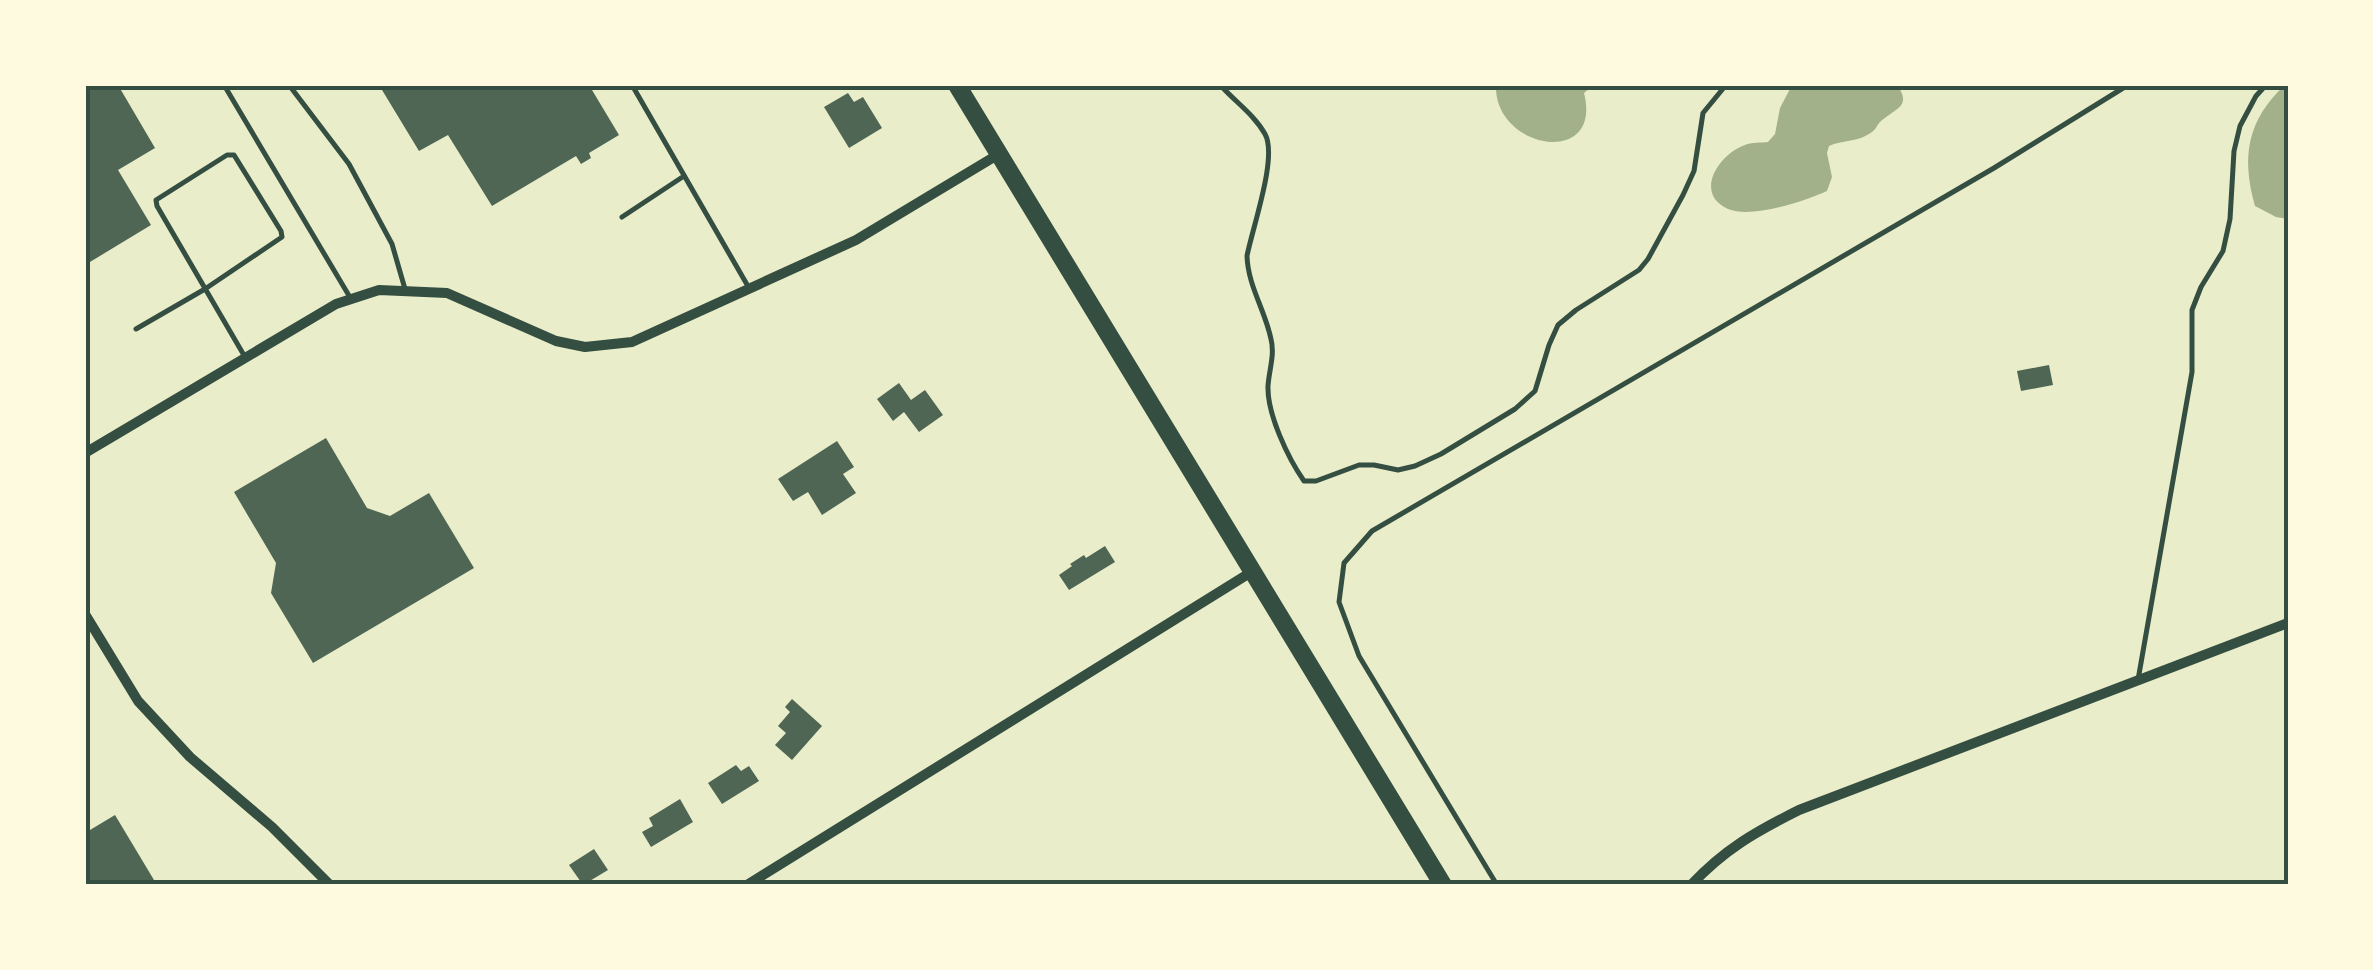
<svg xmlns="http://www.w3.org/2000/svg" width="2373" height="970" viewBox="0 0 2373 970" font-family="Arial,sans-serif">
	<rect width="100%" height="100%" fill="#e9edc9"/>
	<g fill="#a3b18a">
		<path d="M1501 85H1619L1597 89 1590 88 1584 93C1603 167 1498 150 1496 89Z"/>
		<path d="M1792 85H1897C1913 107 1894 109 1880 122 1875 128 1876 130 1869 134 1857 142 1842 140 1829 146L1827 153 1832 177 1827 191C1805 201 1752 219 1728 209 1693 193 1719 154 1745 145 1751 142 1761 143 1768 142L1775 134 1780 108Z"/>
		<path d="M2285 85H2288V219L2276 217 2255 206C2241 157 2247 120 2285 85Z"/>
	</g>
	<g fill="#4f6655">
		<polygon points="85,85 118,85 155,148 118,170 151,225 85,265"/>
		<polygon points="379,85 589,85 619,135 589,153 591,158 581,164 576,156 492,206 448,135 419,151"/>
		<polygon points="848,93 854,102 863,97 882,128 849,148 824,107"/>
		<polygon points="2049,365 2053,385 2021,391 2017,371"/>
		<polygon points="899,383 911,400 925,390 943,415 919,432 904,412 893,421 877,399"/>
		<polygon points="326,438 367,508 390,516 429,493 474,568 313,663 271,593 276,563 234,492"/>
		<polygon points="837,441 854,467 843,474 856,493 822,515 808,492 793,501 778,479"/>
		<polygon points="1105,546 1115,562 1069,590 1059,575 1072,566 1070,564 1084,555 1086,558"/>
		<polygon points="792,699 822,726 792,760 775,745 786,733 778,726 790,712 785,707"/>
		<polygon points="736,765 741,771 749,766 759,781 722,804 708,783"/>
		<polygon points="680,799 693,822 651,847 642,832 653,826 649,818"/>
		<polygon points="115,815 157,885 85,885 85,833"/>
		<polygon points="594,849 608,870 583,885 569,865"/>
	</g>
	<g fill="none" stroke-linecap="round" stroke-linejoin="round">
		<g stroke="#344e41" stroke-width="5">
			<polyline points="224,85 351,299"/>
			<polyline points="289,85 349,164 392,244 405,289"/>
			<polyline points="632,85 749,288"/>
			<path d="M1224 85 1223 88C1237 103 1255 116 1265 134 1278 157 1252 229 1247 256 1248 286 1265 310 1271 339 1275 355 1269 370 1268 386 1267 414 1288 458 1304 481H1316L1359 465H1374L1398 470 1415 466 1441 454 1515 409 1535 391 1549 345 1558 325 1576 310 1639 270 1648 259 1683 195 1694 171 1703 113 1726 85"/>
			<polyline points="622,217 684,176"/>
			<polyline points="136,329 205,289 282,237 281,231 234,155 227,155 156,200 157,206 245,357"/>
			<polyline points="2138,680 2192,372 2192,310 2201,287 2223,251 2230,219 2234,151 2240,126 2256,96 2266,85"/>
			<polyline points="1497,885 1359,656 1339,602 1344,563 1372,531 1994,168 2128,85"/>
		</g>
		<g stroke="#344e41" stroke-width="10">
			<polyline points="85,453 336,304 379,290 447,293 556,341 585,347 632,342 856,240 999,154"/>
			<polyline points="85,614 138,701 190,757 272,827 330,885"/>
			<polyline points="747,885 1253,571"/>
			<path d="M1691 885C1725 849 1755 832 1799 810L2288 623"/>
		</g>
		<polyline stroke="#344e41" stroke-width="18" points="957,85 1443,885"/>
	</g>
	<rect width="2373" height="970" fill="none" stroke="#fefae0" stroke-width="175"/>
	<rect x="88" y="88" width="2198" height="794" fill="none" stroke="#344e41" stroke-width="4"/>
</svg>
